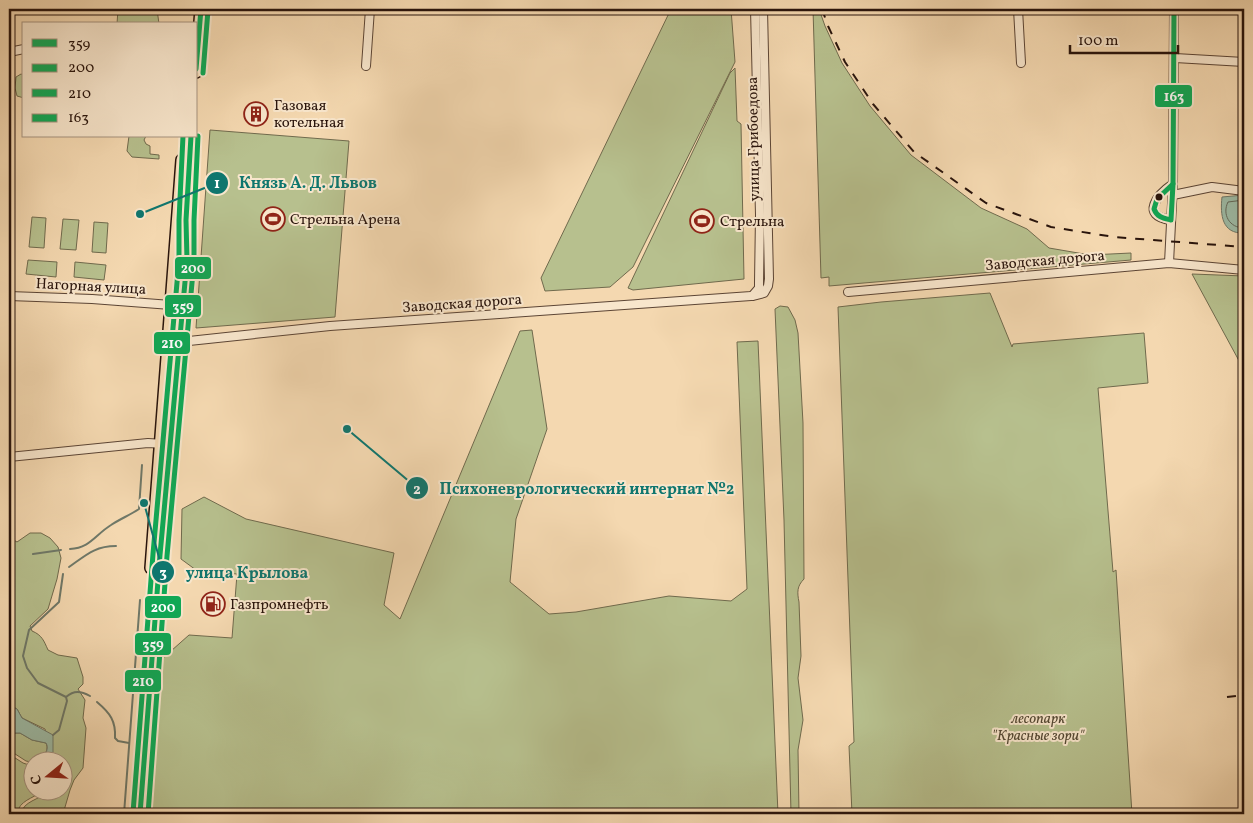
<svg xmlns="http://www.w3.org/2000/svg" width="1253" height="823" viewBox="0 0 1253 823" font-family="Vollkorn,serif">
	<rect width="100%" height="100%" fill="#f4d8b0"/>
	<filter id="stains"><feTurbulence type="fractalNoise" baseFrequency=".004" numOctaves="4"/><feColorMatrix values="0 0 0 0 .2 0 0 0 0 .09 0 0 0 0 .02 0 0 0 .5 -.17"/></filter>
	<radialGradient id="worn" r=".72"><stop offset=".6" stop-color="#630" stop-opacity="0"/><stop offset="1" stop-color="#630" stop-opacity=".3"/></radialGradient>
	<g fill="#b7c08e" stroke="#706a4d">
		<polygon points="118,9 157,9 159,24 117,24"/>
		<polygon points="671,9 731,9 735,62 633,267 610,287 545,291 541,278"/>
		<polygon points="813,9 819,9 825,26 842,63 870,106 911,155 981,208 1027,229 1049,248 1090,255 1131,253 1131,260 829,286 829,277 821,278"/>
		<polygon points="735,68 737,121 741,124 744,279 633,290 628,288 730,73"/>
		<polygon points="21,74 24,75 24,98 17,96 15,88 16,77"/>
		<polygon points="210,130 349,141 335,317 196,328"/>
		<polygon points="129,136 146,136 144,140 146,144 150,146 150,154 159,155 159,159 132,157 127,151"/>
		<polygon points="32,217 46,218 44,248 29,247"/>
		<polygon points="63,219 79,220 76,250 60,249"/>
		<polygon points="94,222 108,223 106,253 92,252"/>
		<polygon points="28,260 57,262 56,277 26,274"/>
		<polygon points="75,262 106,265 104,280 74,277"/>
		<polygon points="1192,274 1244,276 1244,370"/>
		<polygon points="990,293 1012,347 1013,344 1144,333 1148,383 1098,388 1113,572 1116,570 1132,814 852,814 849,746 854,742 838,307 881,302"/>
		<path d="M780 306 788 307 795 320 798 333 803 423 804 579C797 586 797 592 799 602L801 656 798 678 803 720 798 750 799 814H791L784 520 775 309Z"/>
		<polygon points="532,330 547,429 516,519 510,582 549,614 576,612 669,596 731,601 747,589 737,342 758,341 778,814 151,814 162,659 189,635 232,638 237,574 196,570 181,559 182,509 204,497 246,519 394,553 384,605 400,619 520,331"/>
		<path d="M30 533H41L50 538 58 547 61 558 57 579 48 609 30 626 32 631C42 635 44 641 48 650L58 655 77 658 83 677V684L78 689 85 700 83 718 86 728 83 768 74 780 70 790 63 814H21C23 801 39 800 49 791L62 790V760H53L45 729 22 718 17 709 9 705V537L17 542Z"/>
		<path d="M9 733H20L32 740 46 743C50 752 42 760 32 760L31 762 26 761 9 750Z"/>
		<path d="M9 754 23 763 32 766V790L42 791C33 799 19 800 17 814H9Z"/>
	</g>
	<g fill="#9dbba6" stroke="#6f7868">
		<path d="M1244 195V233C1222 234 1220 215 1222 197Z"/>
		<path d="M9 705 17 709 22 718 53 735V760H37C44 758 50 749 46 743L32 740 20 733H9Z"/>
	</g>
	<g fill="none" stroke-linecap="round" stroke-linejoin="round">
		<path stroke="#636859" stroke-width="1" d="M1244 200 1228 202C1222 214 1229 228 1244 228"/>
		<g stroke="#6f7868" stroke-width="2">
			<path d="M70 549C90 548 95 535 111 525 120 519 130 515 139 509L142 465"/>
			<polyline points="33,554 61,550"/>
			<path d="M69 567C86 555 95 546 116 546"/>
			<path d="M66 697C74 690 81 691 90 696"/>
			<path d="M97 702C110 713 116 721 115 738L118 741 129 743"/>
			<polyline points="53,735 59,730 67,701 66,697 38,683 27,668 23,656 29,630 59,602 63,574"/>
			<polyline points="124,814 140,600"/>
		</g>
		<g stroke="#5c4535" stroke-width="10">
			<g id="minor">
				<polyline points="1018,9 1021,63"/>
				<polyline points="9,52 24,49"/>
				<polyline points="1175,58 1244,62"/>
				<polyline points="366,66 370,9"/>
				<polyline points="1173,195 1212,187 1244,191"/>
				<path d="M1171 220C1139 216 1158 194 1173 184"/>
				<polyline points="1169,263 1173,184 1174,9"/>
				<polyline points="848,292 1169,263 1244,270"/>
				<polyline points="753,295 759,288 759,283 760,215 755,9"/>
				<polyline points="9,296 92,299 171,305"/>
				<polyline points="753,296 764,293 768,286 769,279 763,9"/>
				<polyline points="175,340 189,341 330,326 751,296 758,294"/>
				<polyline points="9,457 148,443 164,444"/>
			</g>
		</g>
		<g stroke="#29140c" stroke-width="14">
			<g id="primary">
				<polyline points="196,72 201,9"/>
				<polyline points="151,568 182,160"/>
				<polyline points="140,814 160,555 187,260 186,220 191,136"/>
			</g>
		</g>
		<use href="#minor" stroke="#f8e6cc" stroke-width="8"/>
		<use href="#primary" stroke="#f4d8b0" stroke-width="11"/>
		<g stroke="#29140c" stroke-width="2" stroke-dasharray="9 9" stroke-linecap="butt">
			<polyline points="822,9 828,26 845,62 873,104 914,152 986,203 1051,227 1114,237 1244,247"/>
			<polyline points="1227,697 1244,695"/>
		</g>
		<g stroke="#f8e6cc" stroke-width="9">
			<g id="bus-1">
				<polyline points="196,69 201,9"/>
				<polyline points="140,814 160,555 187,260 186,220 191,136"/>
			</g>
		</g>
		<g stroke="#f8e6cc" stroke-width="9">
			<g id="bus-2">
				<polyline points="203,73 208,10"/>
				<polyline points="148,814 167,556 194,261 194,220 198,136"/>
			</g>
		</g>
		<g stroke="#f8e6cc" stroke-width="9">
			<polyline id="bus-3" points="133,813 153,554 179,260 179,220 183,136"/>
		</g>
		<g stroke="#f8e6cc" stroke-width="9">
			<g id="bus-4">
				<path d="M1173 184 1171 220C1163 218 1157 217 1154 209L1157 199Z"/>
				<polyline points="1173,184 1174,9"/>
			</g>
		</g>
		<use href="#bus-1" stroke="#10a855" stroke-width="5"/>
		<use href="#bus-2" stroke="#10a855" stroke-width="5"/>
		<use href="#bus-3" stroke="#10a855" stroke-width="5"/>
		<use href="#bus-4" stroke="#10a855" stroke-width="5"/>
	</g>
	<defs>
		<g id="building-ring" transform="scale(1.25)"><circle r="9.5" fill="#f8e6cc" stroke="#8f2418" stroke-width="1.5"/><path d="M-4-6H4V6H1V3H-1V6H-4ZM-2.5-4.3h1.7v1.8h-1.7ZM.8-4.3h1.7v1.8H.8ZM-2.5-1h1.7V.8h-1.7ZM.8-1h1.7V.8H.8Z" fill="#8f2418"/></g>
		<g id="stadium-ring" transform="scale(1.25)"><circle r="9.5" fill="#f8e6cc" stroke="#8f2418" stroke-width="1.5"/><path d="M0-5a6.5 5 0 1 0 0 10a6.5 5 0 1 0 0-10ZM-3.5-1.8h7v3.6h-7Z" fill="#8f2418"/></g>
		<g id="fuel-ring" transform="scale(1.25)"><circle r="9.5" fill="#f8e6cc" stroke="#8f2418" stroke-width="1.5"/><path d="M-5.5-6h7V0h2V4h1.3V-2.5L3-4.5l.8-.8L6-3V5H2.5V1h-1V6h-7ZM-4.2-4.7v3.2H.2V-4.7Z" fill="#8f2418"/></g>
	</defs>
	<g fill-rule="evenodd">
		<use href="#building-ring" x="256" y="114"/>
		<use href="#stadium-ring" x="273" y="219"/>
		<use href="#stadium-ring" x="702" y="221"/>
		<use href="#fuel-ring" x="213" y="604"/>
	</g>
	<circle fill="#29140c" stroke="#f8e6cc" stroke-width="2" cx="1159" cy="197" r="4.5"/>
	<g text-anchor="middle" stroke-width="4" stroke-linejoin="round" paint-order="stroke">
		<g font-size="15" fill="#29140c" stroke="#f8e6cc" text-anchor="start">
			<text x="274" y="110">Газовая<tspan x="274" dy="17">котельная</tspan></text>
			<text x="290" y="224">Стрельна Арена</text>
			<text x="720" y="226">Стрельна</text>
			<text x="230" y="609">Газпромнефть</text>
		</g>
		<g font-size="15" fill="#29140c" stroke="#f8e6cc">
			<text transform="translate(753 139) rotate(-91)" y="5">улица Грибоедова</text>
			<text transform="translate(1045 260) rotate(-5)" y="5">Заводская дорога</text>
			<text transform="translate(91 286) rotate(3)" y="5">Нагорная улица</text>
			<text transform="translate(462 303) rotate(-4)" y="5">Заводская дорога</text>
		</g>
		<g font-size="15" font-style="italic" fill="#544833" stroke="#f8e6cc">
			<text x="1038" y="723">лесопарк<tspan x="1038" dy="17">"Красные зори"</tspan></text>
		</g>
	</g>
	<path fill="none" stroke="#0f766e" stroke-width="2" d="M140 214L217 183M347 429L417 488M144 503L163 572"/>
	<g fill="#0f766e" stroke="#f8e6cc" stroke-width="2">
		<circle cx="140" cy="214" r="5"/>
		<circle cx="347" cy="429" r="5"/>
		<circle cx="144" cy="503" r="5"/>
		<circle cx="217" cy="183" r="12"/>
		<circle cx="417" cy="488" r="12"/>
		<circle cx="163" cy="572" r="12"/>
	</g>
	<g font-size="15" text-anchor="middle" font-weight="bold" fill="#fff">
		<text x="217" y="188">1</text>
		<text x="417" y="494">2</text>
		<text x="163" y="577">3</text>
	</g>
	<g font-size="16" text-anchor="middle" font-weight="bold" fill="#0f766e" stroke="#f8e6cc" stroke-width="4" stroke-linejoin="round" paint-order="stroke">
		<text x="308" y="188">Князь А. Д. Львов</text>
		<text x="587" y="494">Психоневрологический интернат №2</text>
		<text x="247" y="578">улица Крылова</text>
	</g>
	<g stroke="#f8e6cc" stroke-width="2">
		<rect x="1154" y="84" width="39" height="24" rx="5" fill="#10a855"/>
		<rect x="174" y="256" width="38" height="24" rx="5" fill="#10a855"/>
		<rect x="164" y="294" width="38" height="24" rx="5" fill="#10a855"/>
		<rect x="153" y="331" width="38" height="24" rx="5" fill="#10a855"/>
		<rect x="144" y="595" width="38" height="24" rx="5" fill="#10a855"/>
		<rect x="134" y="632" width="38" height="24" rx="5" fill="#10a855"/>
		<rect x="124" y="669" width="38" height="24" rx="5" fill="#10a855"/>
	</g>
	<g font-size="14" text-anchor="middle" font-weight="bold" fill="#fff">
		<text x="1174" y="101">163</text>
		<text x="193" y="273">200</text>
		<text x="183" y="311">359</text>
		<text x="172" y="348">210</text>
		<text x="163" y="612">200</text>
		<text x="153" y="649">359</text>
		<text x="143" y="686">210</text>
	</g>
	<rect width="1253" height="823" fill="none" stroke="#f4d8b0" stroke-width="30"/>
	<rect x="10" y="10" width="1233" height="803" fill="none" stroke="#29140c" stroke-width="2.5"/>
	<rect x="15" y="15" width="1223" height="793" fill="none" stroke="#29140c"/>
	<rect x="22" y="22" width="175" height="115" fill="#f8e6cc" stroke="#a5927f"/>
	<rect x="32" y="39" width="25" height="8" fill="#10a855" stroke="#a5927f"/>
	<text x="68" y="48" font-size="15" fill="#29140c">359</text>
	<rect x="32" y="64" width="25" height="8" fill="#10a855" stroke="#a5927f"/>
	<text x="68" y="72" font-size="15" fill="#29140c">200</text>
	<rect x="32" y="89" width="25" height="8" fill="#10a855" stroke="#a5927f"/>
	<text x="68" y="98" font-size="15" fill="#29140c">210</text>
	<rect x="32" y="114" width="25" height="8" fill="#10a855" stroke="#a5927f"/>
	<text x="68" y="122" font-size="15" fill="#29140c">163</text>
	<g transform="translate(48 776) rotate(252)"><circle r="24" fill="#f8e6cc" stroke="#a5927f"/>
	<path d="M0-4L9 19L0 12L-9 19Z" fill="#8f2418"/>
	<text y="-8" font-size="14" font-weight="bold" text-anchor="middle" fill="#29140c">С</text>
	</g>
	<path d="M1070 45v8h108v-8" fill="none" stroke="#29140c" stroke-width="2.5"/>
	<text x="1078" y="45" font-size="15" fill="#29140c" stroke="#f8e6cc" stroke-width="4" paint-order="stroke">100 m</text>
	<rect width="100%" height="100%" filter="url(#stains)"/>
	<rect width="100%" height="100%" fill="url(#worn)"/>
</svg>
